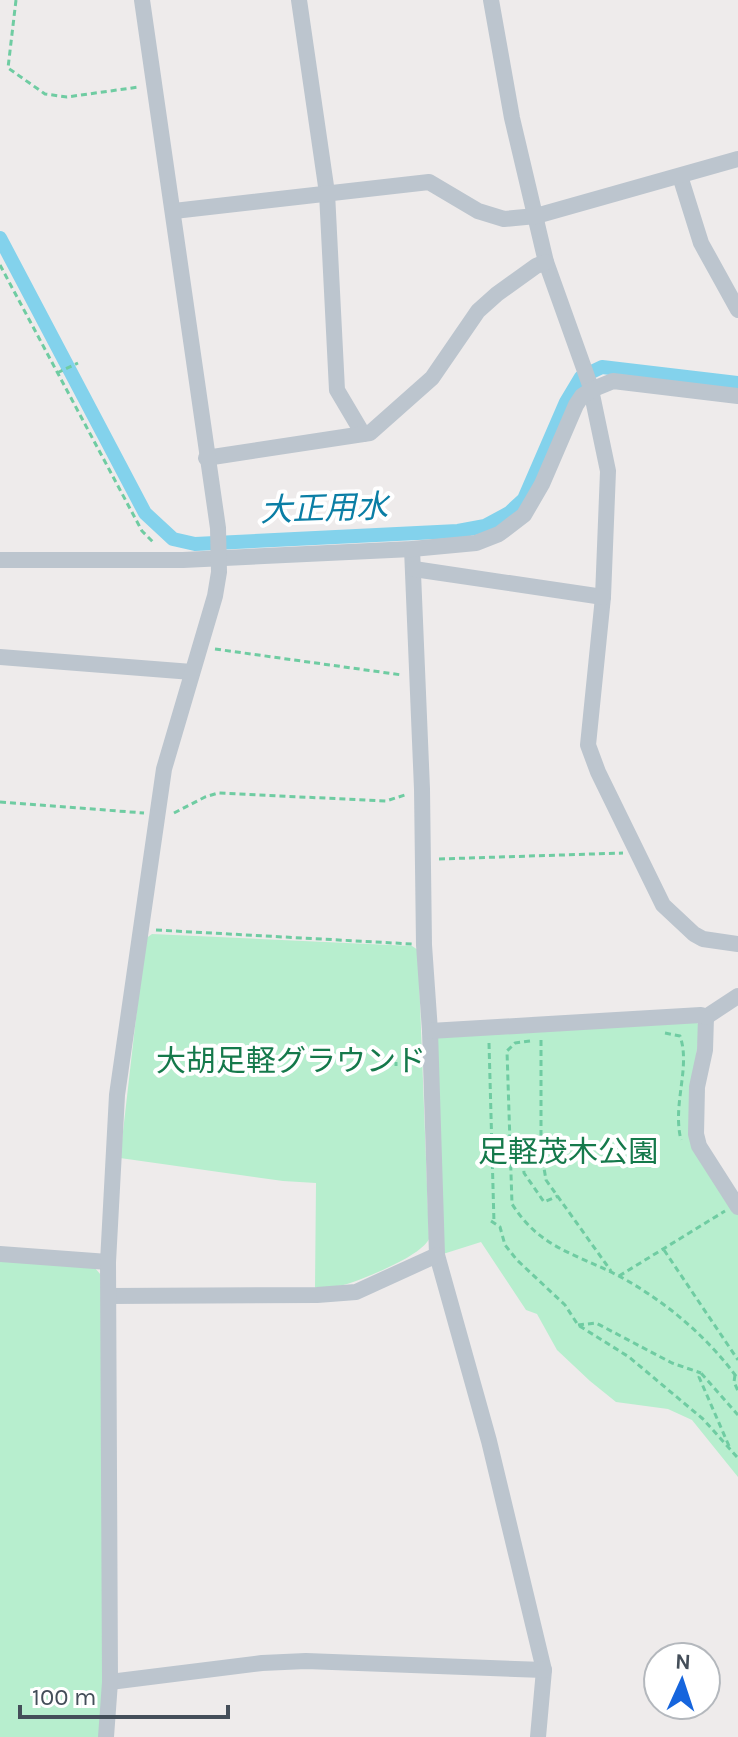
<svg xmlns="http://www.w3.org/2000/svg" width="738" height="1737" viewBox="0 0 738 1737" font-family="Karla,'Noto Sans JP',sans-serif">
	<rect width="100%" height="100%" fill="#eeebeb"/>
	<g fill="#b7eece">
		<path d="M152 934 412 946 418 950 429 1239C421 1256 366 1278 347 1284 337 1287 325 1287 315 1288L316 1183 283 1181 120 1158 145 939Z"/>
		<polygon points="697,1022 700,1028 691,1091 695,1149 738,1215 738,1477 692,1420 668,1409 616,1402 590,1381 557,1350 537,1314 526,1310 481,1242 443,1254 435,1034"/>
		<polygon points="0,1261 94,1267 101,1275 105,1683 100,1737 0,1737"/>
	</g>
	<g fill="none" stroke-linecap="round" stroke-linejoin="round">
		<polyline stroke="#83d2ec" stroke-width="14" points="0,238 145,513 173,539 195,544 458,531 485,526 509,513 524,499 566,402 581,377 602,367 738,383"/>
		<g stroke="#6fcca2" stroke-width="3" stroke-dasharray="6 4" stroke-linecap="butt">
			<polyline points="16,0 8,68 45,94 67,97 139,87"/>
			<polyline points="0,265 142,531 155,544"/>
			<polyline points="57,373 78,363"/>
			<polyline points="215,649 402,675"/>
			<polyline points="0,802 144,813"/>
			<polyline points="174,813 205,797 218,793 386,801 408,794"/>
			<polyline points="439,859 623,853"/>
			<polyline points="156,930 412,944"/>
			<path d="M665 1033 680 1036C691 1067 672 1104 681 1140"/>
			<polyline points="541,1040 541,1150 546,1180 611,1271"/>
			<path d="M530 1041 515 1043 507 1051 512 1204C540 1248 574 1253 617 1275 664 1300 708 1337 738 1379"/>
			<polyline points="489,1043 494,1223"/>
			<polyline points="396,1066 396,1062"/>
			<polyline points="488,1145 522,1145 524,1173 544,1202 558,1196"/>
			<polyline points="491,1221 500,1227 505,1245 517,1260 565,1305 578,1325 629,1357 703,1419 738,1458"/>
			<polyline points="664,1250 738,1360"/>
			<polyline points="619,1276 725,1211"/>
			<polyline points="578,1325 596,1323 672,1363 701,1373"/>
			<polyline points="735,1375 734,1382 738,1391"/>
			<polyline points="729,1446 699,1377 701,1373 738,1415"/>
		</g>
		<g stroke="#bcc5ce" stroke-width="16">
			<polyline points="299,0 327,193 337,390 363,434"/>
			<polyline points="491,0 512,118 546,262 590,385 608,471 603,597 588,745 598,772 663,905 694,934 703,939 738,944"/>
			<polyline points="680,176 701,243 738,310"/>
			<polyline points="174,211 429,182 478,211 504,219 536,216 738,159"/>
			<polyline points="206,458 370,433 432,378 478,311 497,294 536,266 546,262"/>
			<polyline points="412,549 422,789 424,945 430,1031 437,1255 489,1441 544,1670 538,1737"/>
			<polyline points="0,560 183,560 412,549 476,543 499,534 524,515 542,484 576,405 582,396 591,390 613,381 738,396"/>
			<polyline points="414,569 603,597"/>
			<polyline points="0,657 192,672"/>
			<polyline points="706,1017 705,1050 697,1087 696,1134 699,1146 738,1207"/>
			<polyline points="430,1031 701,1015 706,1017 738,996"/>
			<polyline points="0,1254 108,1262"/>
			<polyline points="109,1296 317,1295 356,1292 437,1255"/>
			<polyline points="110,1682 262,1663 306,1661 544,1670"/>
			<polyline points="106,1737 110,1682 108,1262 117,1095 164,769 215,596 219,572 218,528 142,0"/>
		</g>
	</g>
	<g text-anchor="middle" stroke-width="8" stroke-linejoin="round" paint-order="stroke">
		<g font-size="30" fill="#15794b" stroke="#fff">
			<text x="291" y="1071">大胡足軽グラウンド</text>
			<text x="568" y="1162">足軽茂木公園</text>
		</g>
		<g font-size="32" font-style="italic" fill="#0a7ea5" stroke="#fff">
			<text transform="translate(324 508) rotate(-2)" y="11">大正用水</text>
		</g>
	</g>
	<g transform="translate(682 1681) rotate(3)"><circle r="38" fill="#ffffff" stroke="#b4b8bd" stroke-width="2"/>
	<path d="M0-6L14 30L0 20L-14 30Z" fill="#1665dd"/>
	<text y="-12" font-size="22" font-weight="bold" text-anchor="middle" fill="#444e59">N</text>
	</g>
	<path d="M20 1705v12h208v-12" fill="none" stroke="#444e59" stroke-width="4"/>
	<text x="32" y="1705" font-size="24" fill="#444e59" stroke="#ffffff" stroke-width="6" paint-order="stroke">100 m</text>
</svg>
